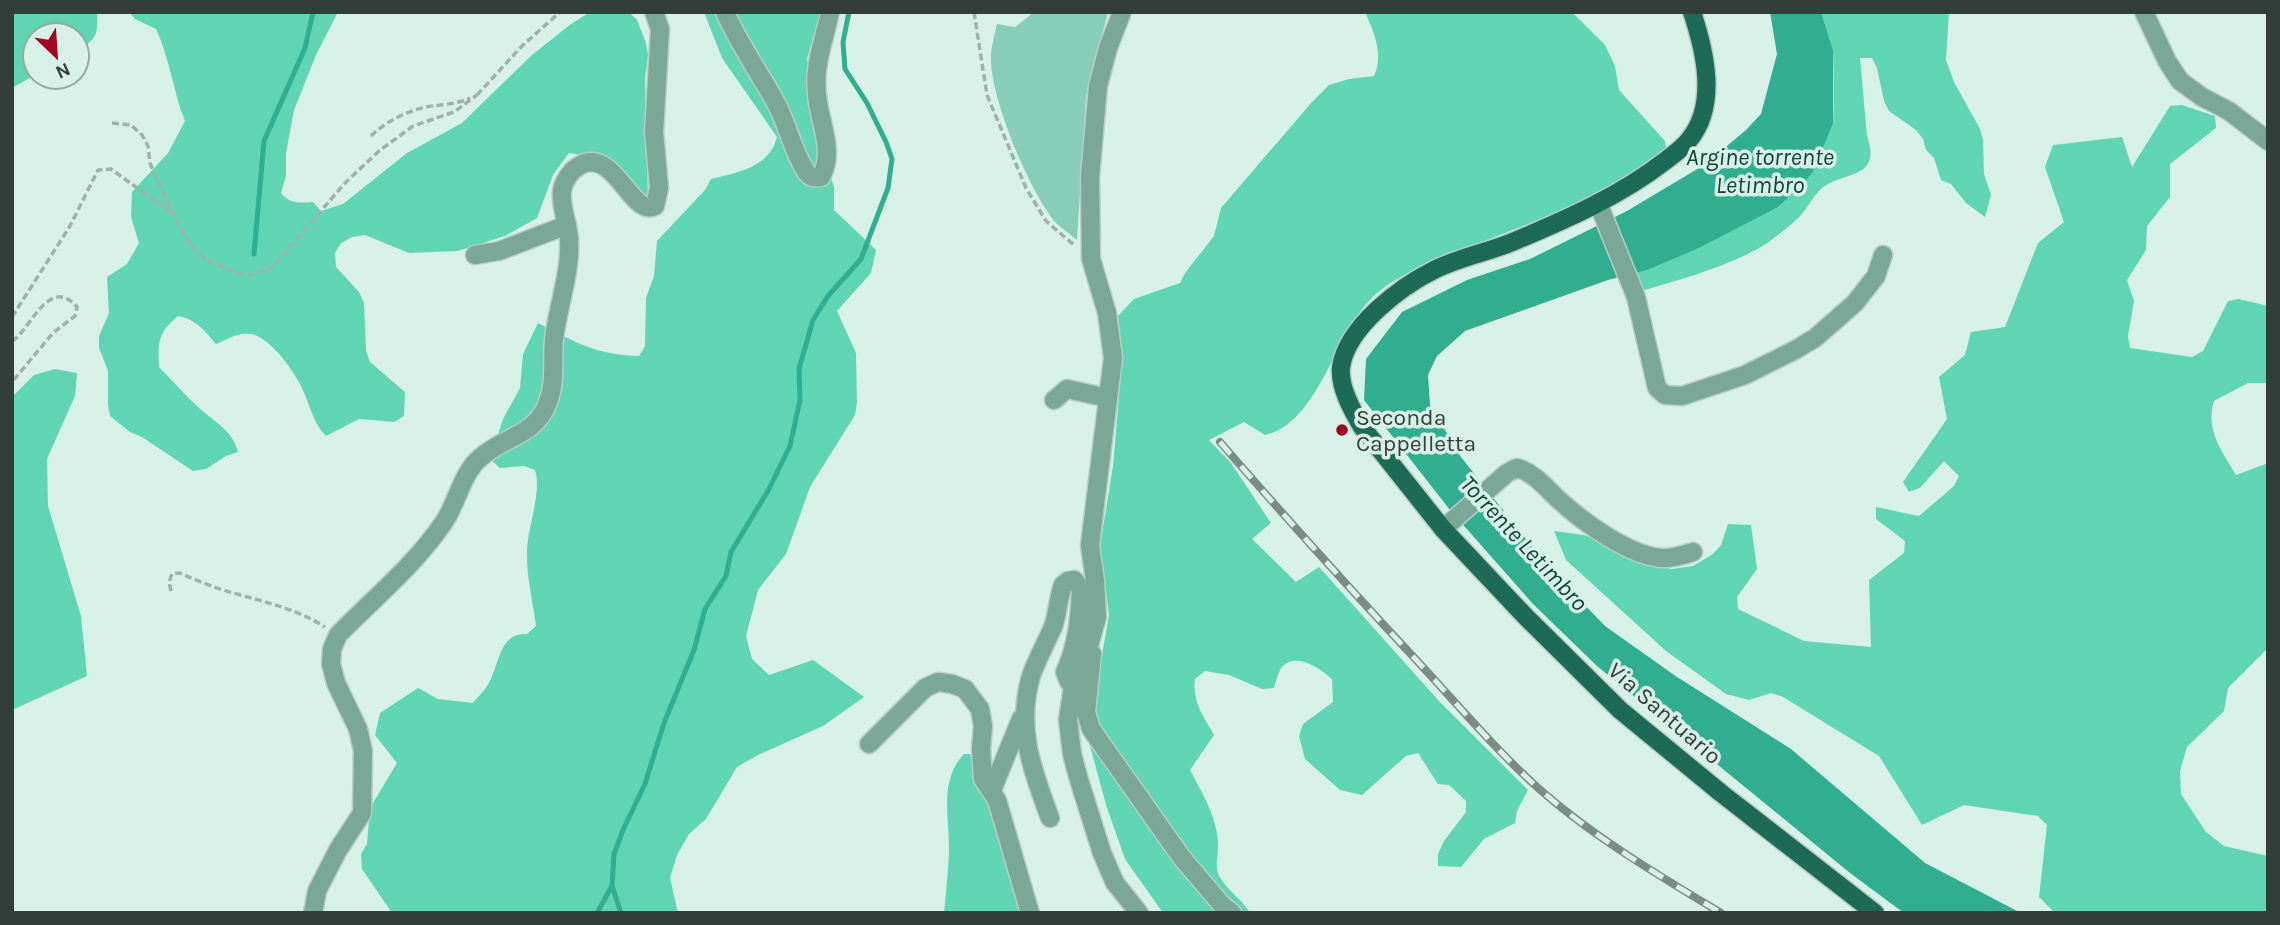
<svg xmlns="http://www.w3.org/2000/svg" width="2280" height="925" viewBox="0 0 2280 925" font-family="Karla,sans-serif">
	<rect width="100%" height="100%" fill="#d8f1e8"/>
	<path fill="#88cdb7" d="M1034 12H1108L1086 97 1077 240C1070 234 1062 229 1056 223 1030 194 989 95 991 56 991 46 995 35 997 24L1015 27Z"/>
	<g fill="#5fd5b4">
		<path d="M12 12H97C98 35 97 39 77 51V35H35V75L12 88Z"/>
		<path d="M129 12H338L316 55 294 110 286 153V176L281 193C290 204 299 203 313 202L321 211 343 204 407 153 462 123 532 55 571 24 590 12H629L637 20 646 43 648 55 645 79 648 199 638 191 612 160 569 153 553 175 537 218 505 236 458 251 409 253 365 235 352 237 341 243 335 253 336 267 359 292 364 303 366 351 370 362 405 392 404 416 394 422 359 419 326 436C313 423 310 405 302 388 294 371 270 337 251 334 239 331 226 340 216 344 204 330 197 320 178 316 158 333 158 341 159 367 172 380 185 395 198 407 214 422 233 430 238 452L226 456 206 469 193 471 142 437 130 432 110 416 108 405V371L99 348V336L109 313 107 277 127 264 139 243 131 217 132 192 168 153 185 121C173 91 170 59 156 29L135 19Z"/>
		<path d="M704 12H821L807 59 824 155 834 187V210L876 250 871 273 837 311 856 353 857 403 855 415 810 487 786 554 758 590 746 636 752 659 769 675 813 660 864 697 823 726 758 755 737 767 706 819 689 834 677 855 670 878 678 913H392L362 869 361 854 367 844 370 808 397 763 375 735 380 713 418 688 438 699 473 703C479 696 486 689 490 681 500 660 500 633 527 634L536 626C533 602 526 575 527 550 528 526 542 492 535 470L524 466 500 468 490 459 503 419 520 388 523 354 538 323C575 342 596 355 639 356L645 346 646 298 654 276 657 241 705 190 711 179C738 172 769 168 777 137L722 58Z"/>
		<path d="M1365 12H1572L1605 45 1615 66 1619 90 1665 141 1666 148C1607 200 1528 222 1457 252 1427 264 1393 276 1370 300 1335 336 1317 424 1265 435L1244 422 1209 440 1231 463 1271 523 1252 539 1296 582 1319 567 1439 701 1528 790 1517 811 1515 823 1484 839 1461 867 1438 866V854L1444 841 1466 812V801L1449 785 1438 784 1418 753 1406 756 1362 795 1340 790 1305 759 1299 736 1303 724 1333 702 1332 679C1321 669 1296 651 1282 667 1278 672 1276 682 1274 688L1262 689 1229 675 1205 671 1195 679C1192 701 1203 716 1214 735L1190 770C1202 793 1216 815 1218 841 1219 854 1213 868 1221 879 1229 892 1242 899 1250 913H1163L1125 859 1107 808 1090 746 1098 678 1109 615 1100 546 1113 466 1122 360 1118 316 1134 299 1180 283 1185 273 1214 236 1221 208 1312 102 1329 85 1349 79 1374 76C1384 55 1374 32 1365 12Z"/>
		<path d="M1821 12H1949L1946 60 1954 82 1980 129 1983 140 1984 174 1991 195 1985 217 1966 203 1951 184 1941 180 1934 158 1926 150 1923 139 1916 130 1889 111 1884 101 1877 68 1872 58H1860L1867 136C1883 180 1842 171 1822 188 1814 195 1809 205 1802 214 1794 223 1779 234 1769 242 1732 266 1684 278 1642 291L1635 273 1699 248 1726 233 1813 172 1833 124 1834 93 1833 50Z"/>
		<path d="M2182 105 2215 116 2216 128 2170 164V197L2147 226 2146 250 2127 280 2134 301 2128 336 2130 348 2192 357 2203 351 2228 301 2239 299 2268 306V383H2248L2214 401C2205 430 2222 451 2236 475L2268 463V648L2228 688 2224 711 2187 747 2180 771 2181 794 2206 832 2224 846 2268 856V913H2055L2039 897 2047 825 2038 816 1964 805 1922 825 1879 756 1783 697 1771 693 1749 700 1726 694 1666 651 1566 560 1554 531 1584 535 1671 569 1693 566 1713 554 1721 545 1728 524 1751 525 1757 569 1737 597 1738 609 1804 641 1871 647 1869 580 1904 553 1905 541 1876 519V507L1919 516 1954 486 1959 476 1944 461 1920 488 1909 492 1903 482 1947 419 1939 377 1965 355 1971 332 2005 327 2038 243 2064 222 2045 167 2053 145 2122 137 2132 167 2170 106Z"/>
		<polygon points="55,369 77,373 75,396 47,459 48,506 81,616 87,676 12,710 12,397 34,375"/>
		<path d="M964 754H970L980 788 987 797 1020 913H944C946 893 948 873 949 853 950 820 938 781 964 754Z"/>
	</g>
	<polygon fill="#30ae8f" points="1770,12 1821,12 1833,50 1833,124 1813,172 1794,193 1776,208 1699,248 1647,270 1608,280 1465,331 1437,356 1428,375 1430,405 1461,457 1548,567 1605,626 1677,677 1791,749 1925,863 2021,913 1904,913 1850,873 1597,666 1533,604 1450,510 1364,400 1366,359 1402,312 1467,280 1530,259 1627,211 1704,165 1746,130 1761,114 1777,54"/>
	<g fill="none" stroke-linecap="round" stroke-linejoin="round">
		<g stroke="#30ae8f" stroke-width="5">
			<polyline points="254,254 264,141 305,48 313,12"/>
			<polyline points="612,886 621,913"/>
			<polyline points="597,913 612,886 614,854 623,830 645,784 664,723 694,650 705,609 726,576 731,552 769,489 790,446 800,400 799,369 813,320 828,296 861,259 888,188 892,159 886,142 867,103 845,69 843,42 849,12"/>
		</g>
		<g stroke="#b7cdc5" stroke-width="21">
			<g id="minor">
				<path d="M725 12C739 44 759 72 776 103 788 125 793 153 807 173 811 178 815 178 821 177 834 154 822 127 818 103 812 67 823 46 830 12"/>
				<polyline points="1122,12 1108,48 1098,86 1090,177 1091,259 1107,313 1113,358 1090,545 1095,581 1097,617 1088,649 1073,686 1068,720 1072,754 1079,780 1102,853 1115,883 1139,913"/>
				<polyline points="2144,12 2167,61 2180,81 2202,97 2229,111 2268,141"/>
				<polyline points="1598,203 1636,297 1657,388 1665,395 1682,396 1745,375 1795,350 1815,338 1855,303 1876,276 1883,255"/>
				<polyline points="475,255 499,251 567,225"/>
				<polyline points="1054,400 1067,389 1108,398"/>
				<path d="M1443 529 1507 473 1517 468C1535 473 1546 488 1559 500 1583 522 1628 555 1661 558 1672 559 1683 555 1693 552"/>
				<polyline points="1092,654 1086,712 1091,729 1182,858 1222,905 1232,913"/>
				<polyline points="869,744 925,688 938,682 952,684 965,689 980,709 983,726 981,749 983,779 997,800 1030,913"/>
				<polyline points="992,790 1021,719"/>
				<path d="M1050 818C1032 769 1016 728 1031 676 1037 659 1046 643 1053 627 1058 613 1058 598 1063 585L1068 581 1074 580 1081 589C1080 618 1077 646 1065 672L1069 682 1073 686"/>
				<path d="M313 913 317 891 338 850 362 813 363 751 358 729 336 683 331 664 332 649 338 635C374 598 415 565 444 522 457 503 462 473 480 458 504 436 536 436 548 402 556 382 552 360 554 339 558 305 571 273 569 239 568 223 560 206 562 191 563 182 571 170 579 166 614 145 631 218 655 206L659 188 654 132 660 29 654 12"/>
			</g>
		</g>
		<g stroke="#b7cdc5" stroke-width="21">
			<path id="major" d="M1692 12C1705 51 1718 105 1689 140 1683 148 1673 155 1665 161 1620 196 1567 219 1515 241 1489 252 1460 257 1434 270 1400 287 1347 327 1341 367 1339 387 1352 410 1362 427L1443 529 1526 617 1620 710 1721 793 1875 913"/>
		</g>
		<g stroke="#9eb2ab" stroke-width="3.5" stroke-dasharray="7 3.5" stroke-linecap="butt">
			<polyline points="974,12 987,95 1026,188 1046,221 1074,245"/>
			<polyline points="477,95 522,46 560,12"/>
			<polyline points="112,123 131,125 142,135 148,146 150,163 155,176 184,235 197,252 210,262 241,274 253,275 274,266 344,184 379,151 413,126 454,112 477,95"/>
			<path d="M371 136C385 122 407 111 426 107 442 104 455 105 470 98"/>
			<polyline points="12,317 70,226 98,170 111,169 173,214"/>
			<path d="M12 341C30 331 49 274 77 307L75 316 53 333 12 382"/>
			<path d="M171 591 169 582 172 574 180 573C198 581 217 589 237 594 268 603 297 609 325 627"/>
		</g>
		<use href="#minor" stroke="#7aa798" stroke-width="18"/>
		<use href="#major" stroke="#1d6a56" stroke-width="18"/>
		<g stroke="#7b8c85" stroke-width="8">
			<path id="rail" d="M1220 442C1285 517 1352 591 1420 664 1458 705 1495 749 1537 787 1592 836 1658 875 1721 913"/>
		</g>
		<use href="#rail" stroke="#d8f1e8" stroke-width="5" stroke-dasharray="16" stroke-linecap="butt"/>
	</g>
	<circle fill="#a20422" stroke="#d8f1e8" stroke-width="2.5" cx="1342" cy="430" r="7"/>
	<g text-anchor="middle" stroke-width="7" stroke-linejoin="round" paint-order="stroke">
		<g font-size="23" fill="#333d39" stroke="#d8f1e8" text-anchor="start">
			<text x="1356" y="425">Seconda<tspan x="1356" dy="26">Cappelletta</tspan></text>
		</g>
		<g font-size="23" fill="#333d39" stroke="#d8f1e8">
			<text transform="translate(1665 713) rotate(41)" y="8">Via Santuario</text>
		</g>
		<g font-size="24" font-style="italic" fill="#0f4336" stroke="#d8f1e8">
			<text x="1760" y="165">Argine torrente<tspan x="1760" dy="28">Letimbro</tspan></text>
			<text transform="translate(1524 543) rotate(47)" y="8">Torrente Letimbro</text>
		</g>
	</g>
	<rect width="2280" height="925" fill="none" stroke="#333d39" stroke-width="28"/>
	<g transform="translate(56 56) rotate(155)"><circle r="33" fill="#d8f1e8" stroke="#96a9a2" stroke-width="2"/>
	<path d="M0-5L12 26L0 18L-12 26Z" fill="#a20422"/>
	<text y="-10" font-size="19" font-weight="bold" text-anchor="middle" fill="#333d39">N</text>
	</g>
</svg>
